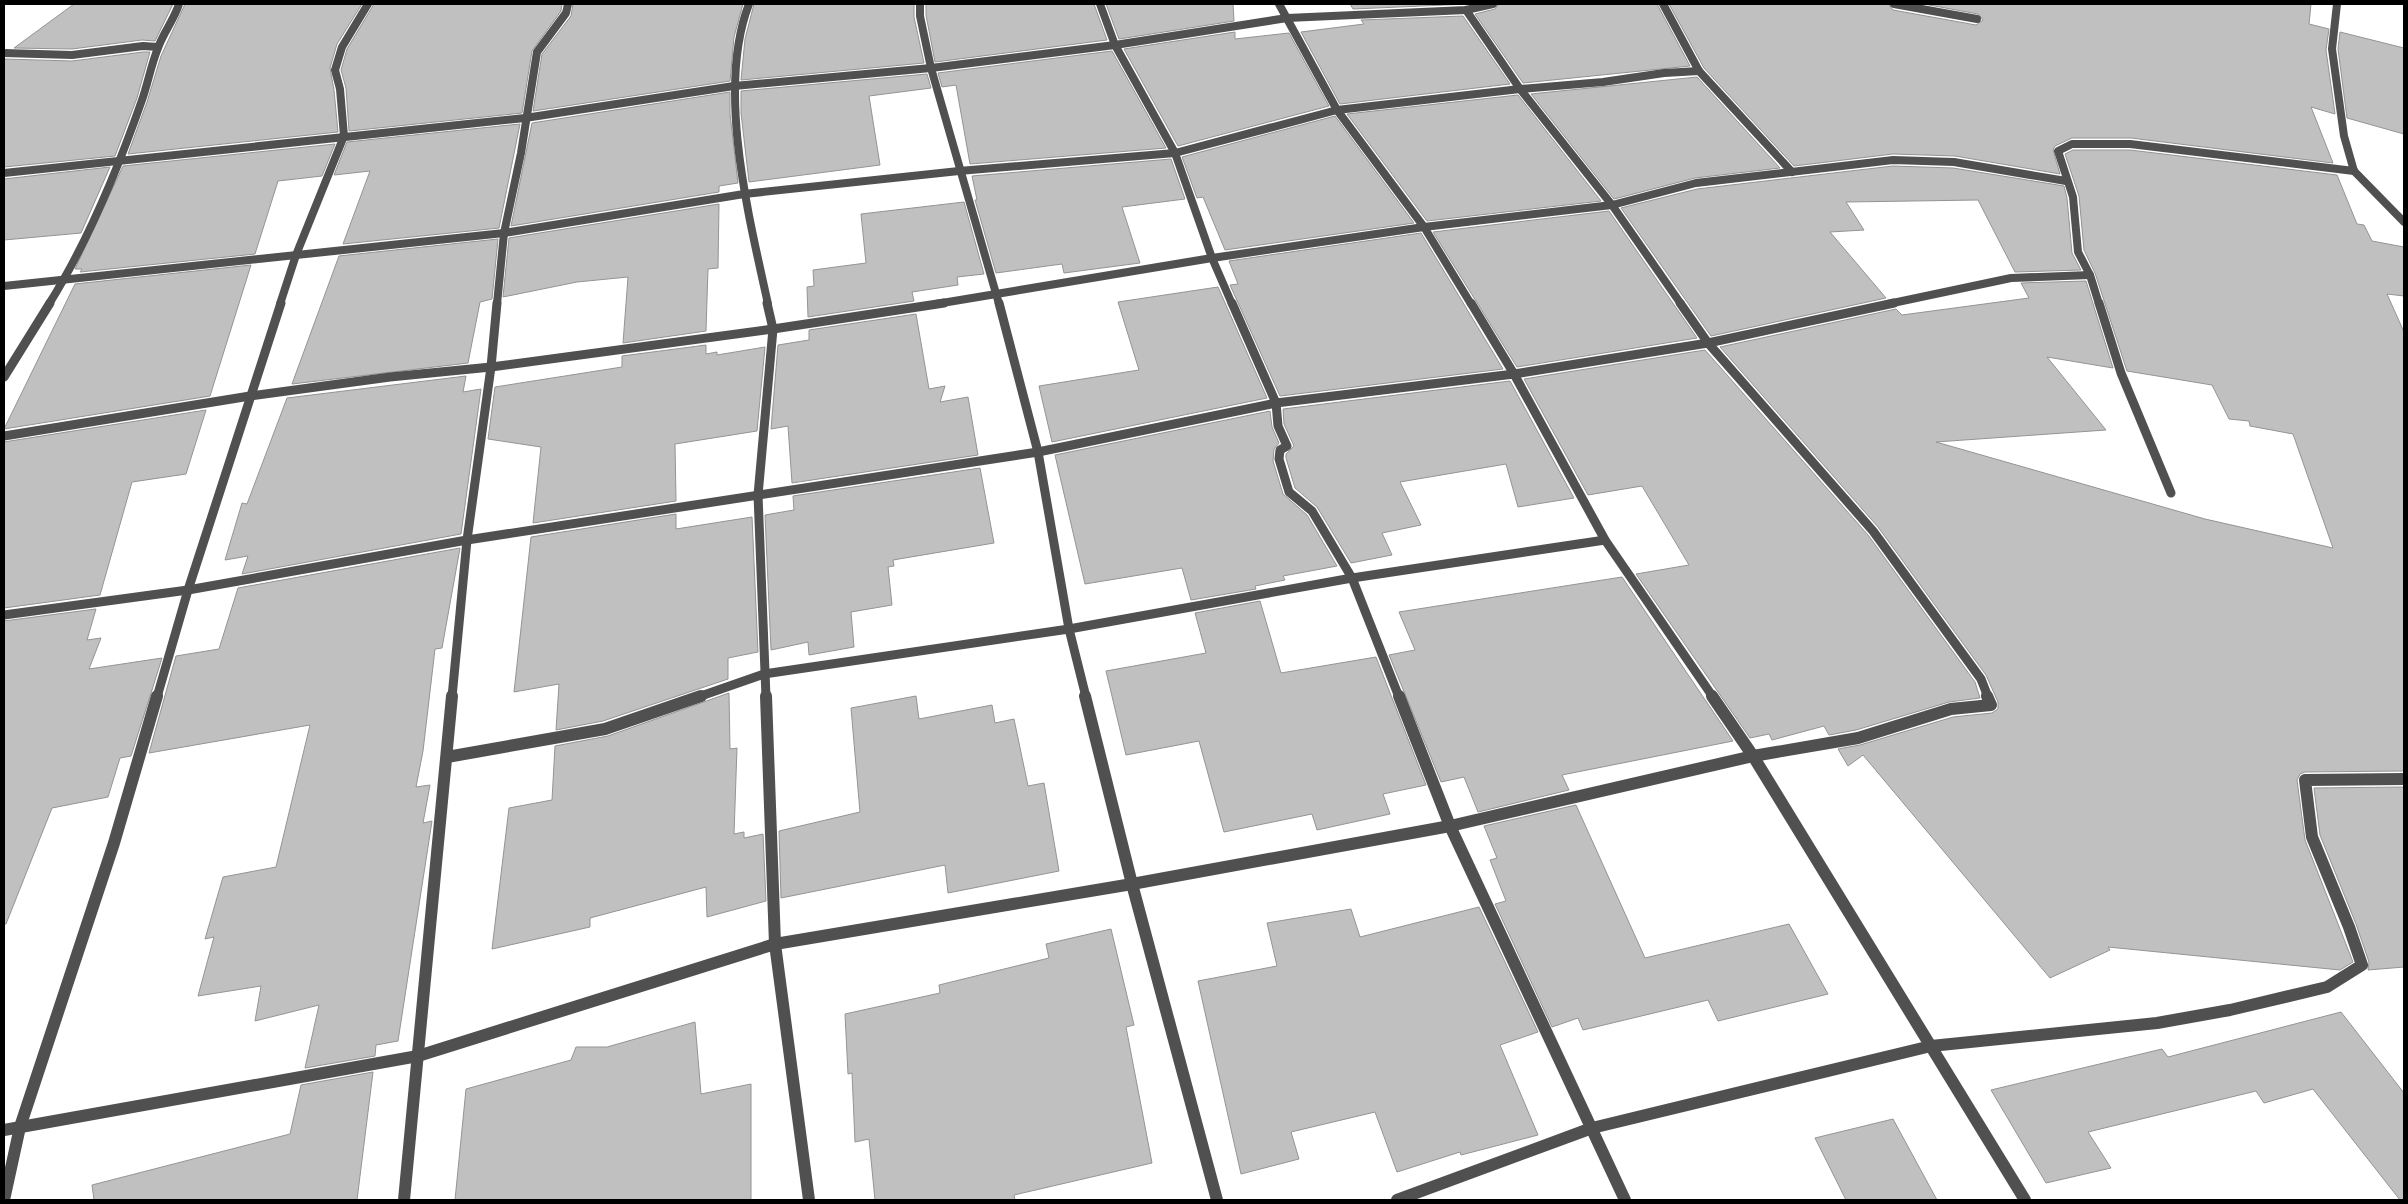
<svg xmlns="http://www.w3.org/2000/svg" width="2408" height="1204" viewBox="0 0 2408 1204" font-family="'Fira Sans Condensed',sans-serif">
	<rect width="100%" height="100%" fill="#fff"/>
	<g fill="#c0c0c0" stroke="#949494">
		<polygon points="74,4 173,4 155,41 142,40 72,49 14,48"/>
		<polygon points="185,4 362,4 337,44 330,68 334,90 338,132 128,154 147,102 161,56"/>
		<polygon points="374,4 562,4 561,11 532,51 522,113 349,131 346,88 341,70 347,49"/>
		<polygon points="573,4 743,4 734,37 730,81 533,111 542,54 571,16"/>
		<polygon points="754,4 914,4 914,17 924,63 741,80 745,39"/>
		<polygon points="926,4 1094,4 1107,40 935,62 926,15"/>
		<polygon points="1106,4 1233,4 1234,21 1119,39"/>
		<polygon points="1350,4 1468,4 1353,9"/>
		<polygon points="1499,4 1657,4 1690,66 1523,83 1475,14 1495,9"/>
		<polygon points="1669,4 1888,4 1893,10 1976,25 1983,20 1978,14 1924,4 2311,4 2309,24 2329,29 2326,50 2335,114 2311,107 2333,163 2131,138 2072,138 2055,146 2053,150 2060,174 1955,156 1893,154 1794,166 1704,68"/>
		<polygon points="1463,16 1510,84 1340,104 1301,32 1364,24 1361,20"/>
		<polygon points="1235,32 1235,39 1289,33 1329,106 1178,146 1124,49"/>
		<polygon points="2340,32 2404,48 2404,134 2347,118 2338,49"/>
		<polygon points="1112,51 1166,148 970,164 956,85 942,87 938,73"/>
		<polygon points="143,52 150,52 137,98 115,156 4,167 4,59 72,61"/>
		<polygon points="927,74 931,88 869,96 880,165 749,182 741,113 741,91"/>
		<polygon points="1697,77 1780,168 1695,178 1614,199 1531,94"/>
		<polygon points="730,92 730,114 738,183 719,186 719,192 511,226 532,123"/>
		<polygon points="1518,95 1601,201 1427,221 1347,114"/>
		<polygon points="1335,116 1414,223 1225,250 1203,197 1197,198 1182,157"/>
		<polygon points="520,124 499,228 343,244 370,171 334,175 347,142"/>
		<polygon points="335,144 322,176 278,181 255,254 80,272 82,269 75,269 123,166"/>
		<polygon points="2073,150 2130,150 2337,175 2357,224 2364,225 2372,241 2404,247 2404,296 2387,294 2404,332 2404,771 2305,772 2300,774 2297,780 2305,840 2353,962 2340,970 2108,947 2110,950 2050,978 1863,755 1848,766 1838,749 1860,745 1953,717 1992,713 1998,709 1998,702 1986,675 1878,527 1720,347 1896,309 1902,315 2029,298 2021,283 2086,281 2113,368 2047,357 2106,430 1936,442 2205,519 2333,548 2293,434 2250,426 2249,421 2229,419 2212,385 2127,371 2095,273 2084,250 2079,196 2065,154"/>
		<polygon points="1171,159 1185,199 1122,207 1140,263 1064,273 1062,264 996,273 975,200 977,200 972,176"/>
		<polygon points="1893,166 1953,168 2064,186 2067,198 2072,253 2081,270 2015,272 1978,200 1846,202 1864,230 1830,232 1886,298 1711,336 1621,208 1697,189"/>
		<polygon points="110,167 81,233 4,240 4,179"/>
		<polygon points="964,202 984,274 957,277 958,285 912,292 914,301 808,317 807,287 814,286 813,270 866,263 861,214"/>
		<polygon points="719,204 718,268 708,269 706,331 623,343 628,277 577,282 503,297 509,238"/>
		<polygon points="1609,211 1697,338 1517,367 1433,232"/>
		<polygon points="1421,233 1503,369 1280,396 1230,285 1238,284 1229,261"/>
		<polygon points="498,239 492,299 480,302 468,363 292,384 339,256"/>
		<polygon points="251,265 210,396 4,429 75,284"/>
		<polygon points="1218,287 1267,398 1052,442 1039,386 1139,370 1118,302"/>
		<polygon points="916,314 929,389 945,386 940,402 968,397 978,455 792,483 788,426 771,429 778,345 809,340 809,330"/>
		<polygon points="706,345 706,354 717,352 717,355 765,347 757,431 675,444 676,501 533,523 541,447 488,439 495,387 622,367 622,356"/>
		<polygon points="1705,350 1868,535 1975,682 1980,698 1949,702 1856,730 1829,735 1824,726 1772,740 1769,734 1750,738 1636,574 1689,565 1642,486 1588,495 1524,379"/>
		<polygon points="466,376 463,392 481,389 461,534 242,574 248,556 225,560 242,503 247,504 287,398"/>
		<polygon points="1510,381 1574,498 1518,507 1506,464 1400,482 1421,525 1382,533 1392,555 1351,563 1317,507 1295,488 1286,458 1286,454 1294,446 1284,424 1283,409"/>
		<polygon points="206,410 186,474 132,482 100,595 4,608 4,442"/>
		<polygon points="1270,411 1272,427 1279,443 1274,449 1273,461 1283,494 1307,515 1337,566 1283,576 1285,580 1255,586 1256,589 1191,600 1182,568 1085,584 1055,455"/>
		<polygon points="980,468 994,543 893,560 894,566 888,567 892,605 851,612 854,647 809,655 808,642 771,650 765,515 794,510 793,496"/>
		<polygon points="676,514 676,529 752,517 758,652 728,658 728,679 603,721 556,730 559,684 514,692 531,537"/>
		<polygon points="460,548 442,648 435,649 423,751 416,787 430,785 423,823 432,821 398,1041 376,1045 375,1056 305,1068 319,1005 255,1021 261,986 198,996 214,937 205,939 223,877 276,867 310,725 149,753 176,656 219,649 238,588"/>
		<polygon points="1622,577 1733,741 1562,775 1569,790 1478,812 1464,777 1441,782 1389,655 1415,650 1399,612"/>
		<polygon points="1260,601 1281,673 1376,657 1426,785 1383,794 1390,814 1317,830 1312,814 1224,832 1199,741 1126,755 1106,671 1206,653 1195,613"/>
		<polygon points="96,609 87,640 101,638 89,669 162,658 152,690 131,756 120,758 108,797 52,808 6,924 4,924 4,621"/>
		<polygon points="729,693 730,749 737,748 734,834 744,832 744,838 763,834 766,901 707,917 706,887 590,918 590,927 492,949 509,808 552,800 555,746 608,736"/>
		<polygon points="916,696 919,719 992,705 995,723 1014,719 1028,786 1044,783 1059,871 948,893 945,865 781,898 779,831 860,812 851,708"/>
		<polygon points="2404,787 2404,967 2368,970 2369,962 2356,924 2320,835 2314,788"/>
		<polygon points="1576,805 1645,958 1789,924 1828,994 1718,1021 1708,1000 1583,1030 1578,1018 1552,1027 1495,904 1506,901 1490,860 1497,858 1484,826"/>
		<polygon points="1479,907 1538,1032 1500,1045 1538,1135 1461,1155 1460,1152 1397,1172 1375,1112 1291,1132 1299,1159 1241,1174 1198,981 1277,966 1267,923 1351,909 1360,937"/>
		<polygon points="1111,929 1134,1025 1126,1027 1152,1163 1014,1195 1015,1200 875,1200 869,1139 855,1142 852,1073 848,1074 845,1014 940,993 939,985 1049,958 1046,944"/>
		<polygon points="2341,1012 2404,1093 2404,1200 2400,1200 2313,1089 2264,1103 2256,1091 2088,1132 2111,1168 2046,1183 1991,1090 2162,1049 2168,1057"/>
		<polygon points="695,1022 701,1094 751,1084 751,1200 455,1200 466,1089 571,1060 576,1047 607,1047"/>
		<polygon points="373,1072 357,1200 94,1200 92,1185 290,1134 301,1085"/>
		<polygon points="1893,1119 1937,1200 1846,1200 1815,1138"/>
	</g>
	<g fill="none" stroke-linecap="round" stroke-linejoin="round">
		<g stroke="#505050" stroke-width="8">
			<path d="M749 4C716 89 749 217 768 304"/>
			<polyline points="920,4 920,16 931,68 999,304"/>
			<polyline points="1100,4 1115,45 1175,153 1212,258 1232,304"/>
			<polyline points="1279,4 1337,110 1424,227 1471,304"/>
			<polyline points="1663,4 1699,71 1792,172"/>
			<polyline points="1894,4 1977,19"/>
			<polyline points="2337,4 2332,49 2344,136 2354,171 2404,222"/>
			<polyline points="1466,10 1520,89 1612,205 1681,304"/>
			<polyline points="4,53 72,55 143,46 158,47"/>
			<polyline points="4,173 525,118 734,86 931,68 1115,45 1287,18 1466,10 1493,4"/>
			<polyline points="2090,275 2099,304"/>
			<polyline points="4,286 504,233 744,194 959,171 1175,153 1337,110 1520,89 1603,82 1664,73 1699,71"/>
			<path d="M49 304C86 245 119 166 142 100 148 83 151 65 158 48 163 33 174 20 179 4"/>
			<polyline points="280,304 296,255 344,136 340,89 335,70 342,47 368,4"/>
			<polyline points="497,304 504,233 521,153 537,52 566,13 568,4"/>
			<polyline points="936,304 1212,258 1424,227 1612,205 1696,183 1893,160 1954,162 2066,181"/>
			<polyline points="1888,304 2011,278 2090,275 2078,252 2073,197 2058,151 2072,144 2130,144 2354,171"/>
		</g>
		<g stroke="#505050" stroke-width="9">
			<polyline points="999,303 1038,452 1069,629 1086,697"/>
			<polyline points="1232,303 1276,403 1278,426 1287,446 1280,450 1279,459 1289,492 1312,511 1352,578 1399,697"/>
			<polyline points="1471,303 1514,374 1605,540 1713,697"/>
			<polyline points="1680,303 1708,343 1873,531 1981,679 1988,697"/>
			<polyline points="2099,303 2121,373 2171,493"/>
			<polyline points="4,377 50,303"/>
			<polyline points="4,436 250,396 390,377 491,367 773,329 944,303"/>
			<polyline points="4,615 188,590 467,540 1038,452 1276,403 1514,374 1708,343 1894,303"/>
			<polyline points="157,697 188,590 281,303"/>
			<polyline points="452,697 467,540 491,367 497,303"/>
			<polyline points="698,697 764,674 1069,629 1352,578 1605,540"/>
			<polyline points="766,697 758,495 773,329 767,303"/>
		</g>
		<g stroke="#505050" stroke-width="12">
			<polyline points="766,696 775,944 809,1200"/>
			<polyline points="1085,696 1132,884 1217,1200"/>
			<polyline points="1399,696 1450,826 1625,1200"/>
			<polyline points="1712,696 1753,756 2025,1200"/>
			<polyline points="447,757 605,729 701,696"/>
			<polyline points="4,1130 418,1056 775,944 1132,884 1450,826 1753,756 1858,738 1951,709 1991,705 1987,696"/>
			<polyline points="4,1200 20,1127 114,843 157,696"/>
			<polyline points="404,1200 452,696"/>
			<polyline points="1397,1200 1592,1128 1931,1046 2157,1023 2230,1010 2327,987 2362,965 2349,927 2312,837 2305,780 2404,779"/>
		</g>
	</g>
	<rect width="2408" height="1204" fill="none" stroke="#000000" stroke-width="10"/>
</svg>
